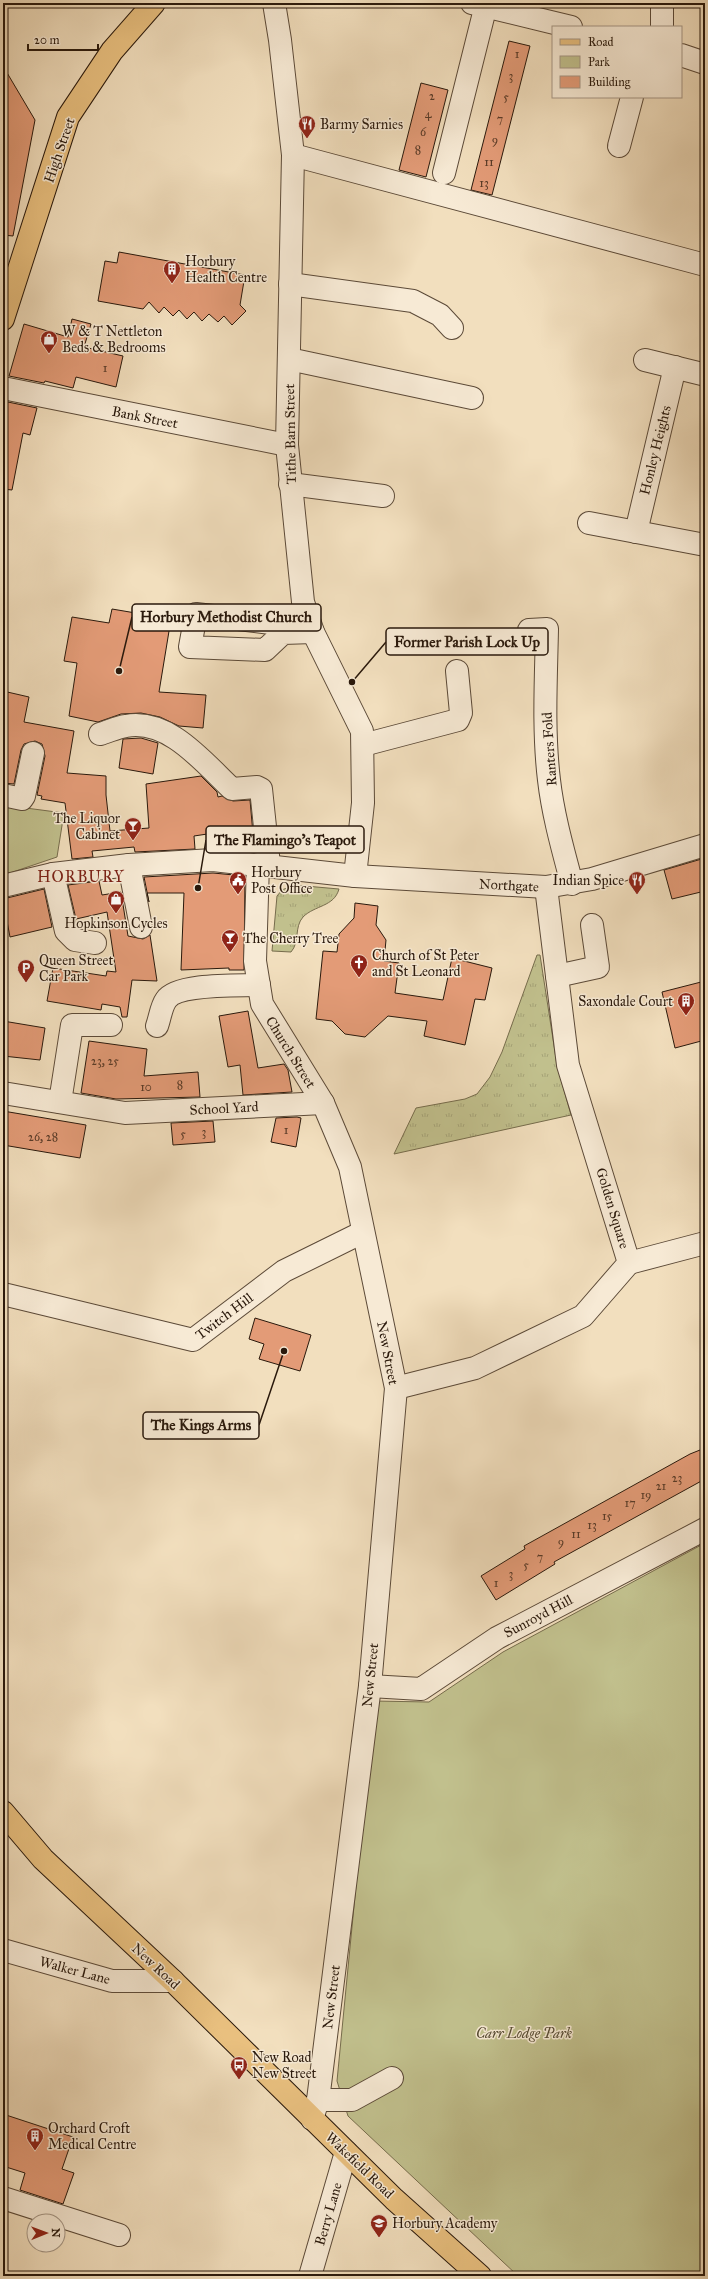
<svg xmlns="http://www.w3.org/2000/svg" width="708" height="2279" viewBox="0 0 708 2279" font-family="'IM FELL Great Primer',serif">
	<defs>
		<pattern id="grass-tufts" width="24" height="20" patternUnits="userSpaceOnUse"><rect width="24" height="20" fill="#c1c08d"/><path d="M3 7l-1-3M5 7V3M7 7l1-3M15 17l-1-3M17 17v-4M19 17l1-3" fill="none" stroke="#a6a478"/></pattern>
	</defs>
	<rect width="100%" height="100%" fill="#f2dfbe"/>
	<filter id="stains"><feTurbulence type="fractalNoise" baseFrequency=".005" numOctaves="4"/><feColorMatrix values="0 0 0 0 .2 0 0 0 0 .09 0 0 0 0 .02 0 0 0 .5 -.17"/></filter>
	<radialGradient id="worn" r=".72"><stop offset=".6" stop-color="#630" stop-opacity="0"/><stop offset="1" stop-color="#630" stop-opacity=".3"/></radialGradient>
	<g fill="url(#grass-tufts)" stroke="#766c4c">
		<path d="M294 885 339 889C334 907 315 905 303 917 294 927 300 942 291 952L272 951 277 896 282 890Z"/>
		<polygon points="537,955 540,955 557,1065 571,1115 394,1154 416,1108 465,1099 477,1094 490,1077 502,1052"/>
	</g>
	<g fill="#c1c08d" stroke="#766c4c">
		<polygon points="3,805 64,813 57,857 4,875"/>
		<polygon points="705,1543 705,2276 518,2276 348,2116 337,2081 374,1701 429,1702 503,1652"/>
	</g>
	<g fill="#e39b77" stroke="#2a190c">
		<polygon points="509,41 530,46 492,195 471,190"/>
		<polygon points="3,66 35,120 13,236 3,235"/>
		<polygon points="421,83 448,90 426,177 399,170"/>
		<polygon points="119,252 245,275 240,305 246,311 232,325 224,316 218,322 209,314 202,321 194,312 187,319 179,310 173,316 164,307 159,313 149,302 143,309 98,301 105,261 117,263"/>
		<polygon points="72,319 91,324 84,347 123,356 116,387 76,377 73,388 45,381 44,383 9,376 24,324 68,337"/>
		<polygon points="3,401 37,408 30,435 23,433 12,490 3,489"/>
		<polygon points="112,609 171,619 159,692 206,695 203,728 179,726 160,717 141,713 121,714 98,722 69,716 77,663 64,661 72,617 109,623"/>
		<polygon points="3,691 29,697 24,722 74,731 67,773 106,776 106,795 110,831 149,828 146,784 201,776 217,792 218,797 222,796 233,801 250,800 254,845 236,846 234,830 194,836 195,849 135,852 134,847 92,851 93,857 72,859 65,803 41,799 42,796 37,795 45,756 42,744 35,741 24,744 21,750 14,784 3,783"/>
		<polygon points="141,738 158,743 153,774 119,768 123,739"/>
		<polygon points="705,858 705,891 672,899 664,870"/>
		<polygon points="213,873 245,876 244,970 229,970 229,968 181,970 184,893 147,893 149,902 144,877"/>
		<polygon points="99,881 102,895 121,892 128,936 143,939 150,935 157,981 132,980 127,1017 122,1017 120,1007 102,1004 101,1010 47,1001 53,968 106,976 107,971 116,972 107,912 76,919 68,885"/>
		<polygon points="44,889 52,927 10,937 7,921 3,921 3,899"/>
		<polygon points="355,903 378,906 376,925 386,940 384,961 399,963 395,993 443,1000 452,958 492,968 485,1000 475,999 465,1045 424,1036 427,1021 388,1016 365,1037 345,1034 332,1021 316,1019 323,951 337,952 339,934 354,918"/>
		<polygon points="705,981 705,1040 675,1048 662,992"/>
		<polygon points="248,1011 258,1068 284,1064 288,1070 292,1092 243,1095 240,1065 228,1067 219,1016"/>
		<polygon points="3,1021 45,1028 40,1060 3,1056"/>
		<polygon points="89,1041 147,1049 144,1076 198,1072 200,1097 116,1099 81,1093"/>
		<polygon points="3,1111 86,1125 80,1158 3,1145"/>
		<polygon points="297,1117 301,1118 296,1147 271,1142 276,1118"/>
		<polygon points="213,1121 215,1142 173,1145 171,1123"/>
		<polygon points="255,1318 311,1335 300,1371 259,1359 264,1344 249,1339"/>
		<polygon points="705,1448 705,1479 554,1562 555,1564 496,1600 481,1576 525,1549 524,1546 690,1454"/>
		<polygon points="3,2114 73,2137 62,2169 74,2173 63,2204 20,2190 25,2173 3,2166"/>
	</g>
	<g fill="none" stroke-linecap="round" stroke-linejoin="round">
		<g stroke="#5c4a38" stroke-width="24">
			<g id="minor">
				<polyline points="274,3 280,40 293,155 287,445 303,602 313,632 362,731 363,803 355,876"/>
				<polyline points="472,3 571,27"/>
				<polyline points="662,3 662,27"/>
				<polyline points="681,55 705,63"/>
				<polyline points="619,146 632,97"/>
				<polyline points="293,155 705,265"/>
				<polyline points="444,173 486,5"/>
				<polyline points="290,284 413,301 440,315 452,328"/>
				<polyline points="289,359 472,398"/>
				<polyline points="645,360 702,374"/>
				<polyline points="3,388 287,445"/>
				<polyline points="290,484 383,496"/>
				<polyline points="589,523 705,545"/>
				<polyline points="636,532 675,367"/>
				<path d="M529 630 547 629C546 679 543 730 549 780 553 815 563 850 572 884"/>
				<polyline points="283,633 265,650 190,647 196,614 271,623 283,633 313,632"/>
				<path d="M100 734C108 732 117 727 126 726 169 718 204 763 232 789L257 787 261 789 269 865"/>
				<polyline points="363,745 458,720 461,713 457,671"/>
				<polyline points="3,795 22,799 24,796 33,753"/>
				<polyline points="258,864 255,961 262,1004 323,1103 350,1167 396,1388 370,1686 318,2100 312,2119"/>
				<polyline points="129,865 141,927"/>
				<polyline points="53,874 66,931 75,940 95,943"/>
				<polyline points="3,886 53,874 129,865 213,860 355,876 546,887 592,879 705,845"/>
				<polyline points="557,976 598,967 592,925"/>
				<path d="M157 1026C160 1018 161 1007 166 1000 177 983 240 986 259 985"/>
				<polyline points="3,1093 125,1113 323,1103"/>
				<polyline points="60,1102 72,1025 111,1025"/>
				<polyline points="629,1263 705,1243"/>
				<polyline points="3,1294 193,1340 284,1271 363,1232"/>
				<polyline points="396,1388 475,1368 583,1316 629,1263 568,1065 546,887"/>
				<polyline points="370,1686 421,1689 497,1638 705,1529"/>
				<polyline points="3,1950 112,1981 173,1981"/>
				<polyline points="318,2100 352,2100 392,2078"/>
				<polyline points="3,2198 119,2235"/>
				<polyline points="310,2276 346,2152"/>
			</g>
		</g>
		<g stroke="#2a190c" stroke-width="24">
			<g id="major">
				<polyline points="3,319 68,117 112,51 154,3"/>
				<polyline points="3,1812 43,1859 173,1981 394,2199 480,2276"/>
			</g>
		</g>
		<use href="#minor" stroke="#f7ead5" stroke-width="22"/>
		<use href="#major" stroke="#e9c07f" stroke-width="22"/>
	</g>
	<defs>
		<g id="restaurant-pin" transform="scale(0.9)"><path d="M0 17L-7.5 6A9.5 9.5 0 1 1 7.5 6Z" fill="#8f2418" stroke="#f7ead5"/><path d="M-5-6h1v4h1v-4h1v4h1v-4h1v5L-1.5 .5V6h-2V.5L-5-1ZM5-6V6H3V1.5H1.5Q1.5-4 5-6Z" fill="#fff"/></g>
		<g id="building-pin" transform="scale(0.9)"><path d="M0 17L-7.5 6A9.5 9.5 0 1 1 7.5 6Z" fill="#8f2418" stroke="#f7ead5"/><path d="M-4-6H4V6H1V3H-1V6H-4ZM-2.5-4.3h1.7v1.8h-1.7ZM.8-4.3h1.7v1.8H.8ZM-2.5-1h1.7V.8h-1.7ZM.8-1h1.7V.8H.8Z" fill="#fff"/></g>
		<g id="shop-pin" transform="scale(0.9)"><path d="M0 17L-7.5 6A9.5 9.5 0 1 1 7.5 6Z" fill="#8f2418" stroke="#f7ead5"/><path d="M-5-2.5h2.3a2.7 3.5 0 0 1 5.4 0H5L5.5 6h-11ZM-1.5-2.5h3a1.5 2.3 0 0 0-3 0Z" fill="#fff"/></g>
		<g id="bar-pin" transform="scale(0.9)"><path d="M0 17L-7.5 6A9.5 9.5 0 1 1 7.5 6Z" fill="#8f2418" stroke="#f7ead5"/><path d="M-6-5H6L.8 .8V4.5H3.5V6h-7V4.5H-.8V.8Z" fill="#fff"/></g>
		<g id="civic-pin" transform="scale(0.9)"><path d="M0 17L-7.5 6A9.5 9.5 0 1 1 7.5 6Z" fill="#8f2418" stroke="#f7ead5"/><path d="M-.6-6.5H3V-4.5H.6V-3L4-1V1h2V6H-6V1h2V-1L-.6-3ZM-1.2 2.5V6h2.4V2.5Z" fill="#fff"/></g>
		<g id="church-pin" transform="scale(0.9)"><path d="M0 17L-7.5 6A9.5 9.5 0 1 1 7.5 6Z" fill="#8f2418" stroke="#f7ead5"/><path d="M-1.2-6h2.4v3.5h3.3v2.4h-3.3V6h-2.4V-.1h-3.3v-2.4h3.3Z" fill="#fff"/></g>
		<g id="parking-pin" transform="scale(0.9)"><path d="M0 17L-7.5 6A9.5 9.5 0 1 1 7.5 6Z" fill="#8f2418" stroke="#f7ead5"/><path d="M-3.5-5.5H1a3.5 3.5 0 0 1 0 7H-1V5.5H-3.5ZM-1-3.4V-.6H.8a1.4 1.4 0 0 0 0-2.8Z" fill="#fff"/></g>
		<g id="bus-pin" transform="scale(0.9)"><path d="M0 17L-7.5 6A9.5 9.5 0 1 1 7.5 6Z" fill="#8f2418" stroke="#f7ead5"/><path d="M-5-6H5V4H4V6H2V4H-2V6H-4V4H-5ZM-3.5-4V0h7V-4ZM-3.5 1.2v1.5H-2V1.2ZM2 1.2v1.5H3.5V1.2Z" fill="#fff"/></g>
		<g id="school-pin" transform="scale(0.9)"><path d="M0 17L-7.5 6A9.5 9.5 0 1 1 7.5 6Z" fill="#8f2418" stroke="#f7ead5"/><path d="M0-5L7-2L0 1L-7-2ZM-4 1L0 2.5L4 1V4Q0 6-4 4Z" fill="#fff"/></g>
	</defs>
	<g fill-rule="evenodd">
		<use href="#restaurant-pin" x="307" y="124"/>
		<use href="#building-pin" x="172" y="269"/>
		<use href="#shop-pin" x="49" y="339"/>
		<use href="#bar-pin" x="133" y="826"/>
		<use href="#civic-pin" x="238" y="880"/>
		<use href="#restaurant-pin" x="637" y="880"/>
		<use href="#shop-pin" x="116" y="899"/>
		<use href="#bar-pin" x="230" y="938"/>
		<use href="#church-pin" x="359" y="963"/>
		<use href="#parking-pin" x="26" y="968"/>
		<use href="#building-pin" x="686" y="1001"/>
		<use href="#bus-pin" x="239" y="2065"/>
		<use href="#building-pin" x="35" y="2136"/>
		<use href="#school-pin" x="379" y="2223"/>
	</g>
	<g text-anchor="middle" stroke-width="3" stroke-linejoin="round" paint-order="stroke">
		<g font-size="12" fill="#583a27">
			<text x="517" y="58">1</text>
			<text x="511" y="80">3</text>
			<text x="432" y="100">2</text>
			<text x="506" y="101">5</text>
			<text x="428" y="118">4</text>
			<text x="500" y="123">7</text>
			<text x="423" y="136">6</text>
			<text x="495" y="144">9</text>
			<text x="418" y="154">8</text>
			<text x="489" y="166">11</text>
			<text x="484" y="187">13</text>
			<text x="105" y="372">1</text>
			<text x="105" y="1065">23, 25</text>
			<text x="180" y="1089">8</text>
			<text x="146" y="1091">10</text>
			<text x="286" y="1134">1</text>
			<text x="204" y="1136">3</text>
			<text x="183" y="1138">5</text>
			<text x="43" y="1141">26, 28</text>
			<text x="677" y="1482">23</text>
			<text x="661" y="1490">21</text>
			<text x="646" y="1499">19</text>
			<text x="630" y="1507">17</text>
			<text x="607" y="1520">15</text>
			<text x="592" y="1529">13</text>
			<text x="576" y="1538">11</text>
			<text x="561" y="1546">9</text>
			<text x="540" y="1561">7</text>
			<text x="526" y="1569">5</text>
			<text x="511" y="1578">3</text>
			<text x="496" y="1587">1</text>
		</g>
		<g font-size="14" fill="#2a190c" stroke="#f7ead5" text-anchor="start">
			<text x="320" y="129">Barmy Sarnies</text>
			<text x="185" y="266">Horbury<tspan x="185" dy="16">Health Centre</tspan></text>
			<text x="62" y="336">W &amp; T Nettleton<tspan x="62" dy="16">Beds &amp; Bedrooms</tspan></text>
			<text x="120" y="823" text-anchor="end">The Liquor<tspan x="120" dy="16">Cabinet</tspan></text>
			<text x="251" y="877">Horbury<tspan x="251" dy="16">Post Office</tspan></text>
			<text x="624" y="885" text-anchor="end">Indian Spice</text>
			<text x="116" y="928" text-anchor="middle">Hopkinson Cycles</text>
			<text x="243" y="943">The Cherry Tree</text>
			<text x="372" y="960">Church of St Peter<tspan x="372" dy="16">and St Leonard</tspan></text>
			<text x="39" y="965">Queen Street<tspan x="39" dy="16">Car Park</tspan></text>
			<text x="673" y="1006" text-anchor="end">Saxondale Court</text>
			<text x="252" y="2062">New Road<tspan x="252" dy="16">New Street</tspan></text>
			<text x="48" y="2133">Orchard Croft<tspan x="48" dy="16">Medical Centre</tspan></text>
			<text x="392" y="2228">Horbury Academy</text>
		</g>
		<g font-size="14" fill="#2a190c" stroke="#f7ead5">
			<text transform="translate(59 150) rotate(-71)" y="5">High Street</text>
			<text transform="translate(145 417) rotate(11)" y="5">Bank Street</text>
			<text transform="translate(290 434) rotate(-91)" y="5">Tithe Barn Street</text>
			<text transform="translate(655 450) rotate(-76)" y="5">Honley Heights</text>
			<text transform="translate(549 749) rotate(-94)" y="5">Ranters Fold</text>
			<text transform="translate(509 885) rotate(3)" y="5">Northgate</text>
			<text transform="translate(291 1052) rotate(58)" y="5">Church Street</text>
			<text transform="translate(224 1108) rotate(-3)" y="5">School Yard</text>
			<text transform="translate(613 1208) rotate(73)" y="5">Golden Square</text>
			<text transform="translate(224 1316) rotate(-37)" y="5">Twitch Hill</text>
			<text transform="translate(388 1353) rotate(79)" y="5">New Street</text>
			<text transform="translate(538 1616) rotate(-28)" y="5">Sunroyd Hill</text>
			<text transform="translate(370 1675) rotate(-84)" y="5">New Street</text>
			<text transform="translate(156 1966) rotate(43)" y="5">New Road</text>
			<text transform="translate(75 1970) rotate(15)" y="5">Walker Lane</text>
			<text transform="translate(331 1997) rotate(-83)" y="5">New Street</text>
			<text transform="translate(360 2165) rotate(44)" y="5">Wakefield Road</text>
			<text transform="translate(328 2214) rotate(-74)" y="5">Berry Lane</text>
		</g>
		<g font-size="14" font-style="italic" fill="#574b33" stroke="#f7ead5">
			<text x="524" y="2038">Carr Lodge Park</text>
		</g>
		<g font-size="16" letter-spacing="1" fill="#7a1f14" stroke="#f7ead5">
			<text x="81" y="882">HORBURY</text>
		</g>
	</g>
	<path fill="none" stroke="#2a190c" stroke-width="1.5" d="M119 671L132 617M352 682L386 642M198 888L206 840M284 1351L259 1425"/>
	<g fill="#2a190c" stroke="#f7ead5" stroke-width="1.5">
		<circle cx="119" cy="671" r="4"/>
		<circle cx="352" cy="682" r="4"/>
		<circle cx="198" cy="888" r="4"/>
		<circle cx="284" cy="1351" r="4"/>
	</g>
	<g fill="#f7ead5" stroke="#2a190c" stroke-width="1.5">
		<rect x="132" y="604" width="189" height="27" rx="4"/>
		<rect x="386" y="628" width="162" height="27" rx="4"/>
		<rect x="206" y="826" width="158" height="27" rx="4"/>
		<rect x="143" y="1412" width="116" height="27" rx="4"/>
	</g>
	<g font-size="15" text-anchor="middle" font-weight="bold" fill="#2a190c">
		<text x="226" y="622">Horbury Methodist Church</text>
		<text x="467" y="647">Former Parish Lock Up</text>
		<text x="285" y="845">The Flamingo's Teapot</text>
		<text x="201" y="1430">The Kings Arms</text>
	</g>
	<rect width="708" height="2279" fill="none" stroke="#f2dfbe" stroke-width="16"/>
	<rect x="4" y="4" width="700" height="2271" fill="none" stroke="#2a190c" stroke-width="2"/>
	<rect x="8" y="8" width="692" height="2263" fill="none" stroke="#2a190c"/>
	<rect x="552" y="26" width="130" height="72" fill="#f7ead5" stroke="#a59685"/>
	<rect x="560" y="39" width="20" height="6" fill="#e9c07f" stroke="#a59685"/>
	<text x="588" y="46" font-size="12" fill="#2a190c">Road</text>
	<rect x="560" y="56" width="20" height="12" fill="#c1c08d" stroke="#a59685"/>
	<text x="588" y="66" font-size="12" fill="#2a190c">Park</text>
	<rect x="560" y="76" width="20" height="12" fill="#e39b77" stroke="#a59685"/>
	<text x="588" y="86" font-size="12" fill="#2a190c">Building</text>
	<g transform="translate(46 2233) rotate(89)"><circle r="19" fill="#f7ead5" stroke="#a59685"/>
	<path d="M0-3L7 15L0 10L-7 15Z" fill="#8f2418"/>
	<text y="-6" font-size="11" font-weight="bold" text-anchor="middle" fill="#2a190c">N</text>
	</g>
	<path d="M28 44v6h70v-6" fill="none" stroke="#2a190c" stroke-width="2"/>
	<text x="34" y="44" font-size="12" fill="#2a190c" stroke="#f7ead5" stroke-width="3" paint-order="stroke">20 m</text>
	<rect width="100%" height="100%" filter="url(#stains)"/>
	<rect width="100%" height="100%" fill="url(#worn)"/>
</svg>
